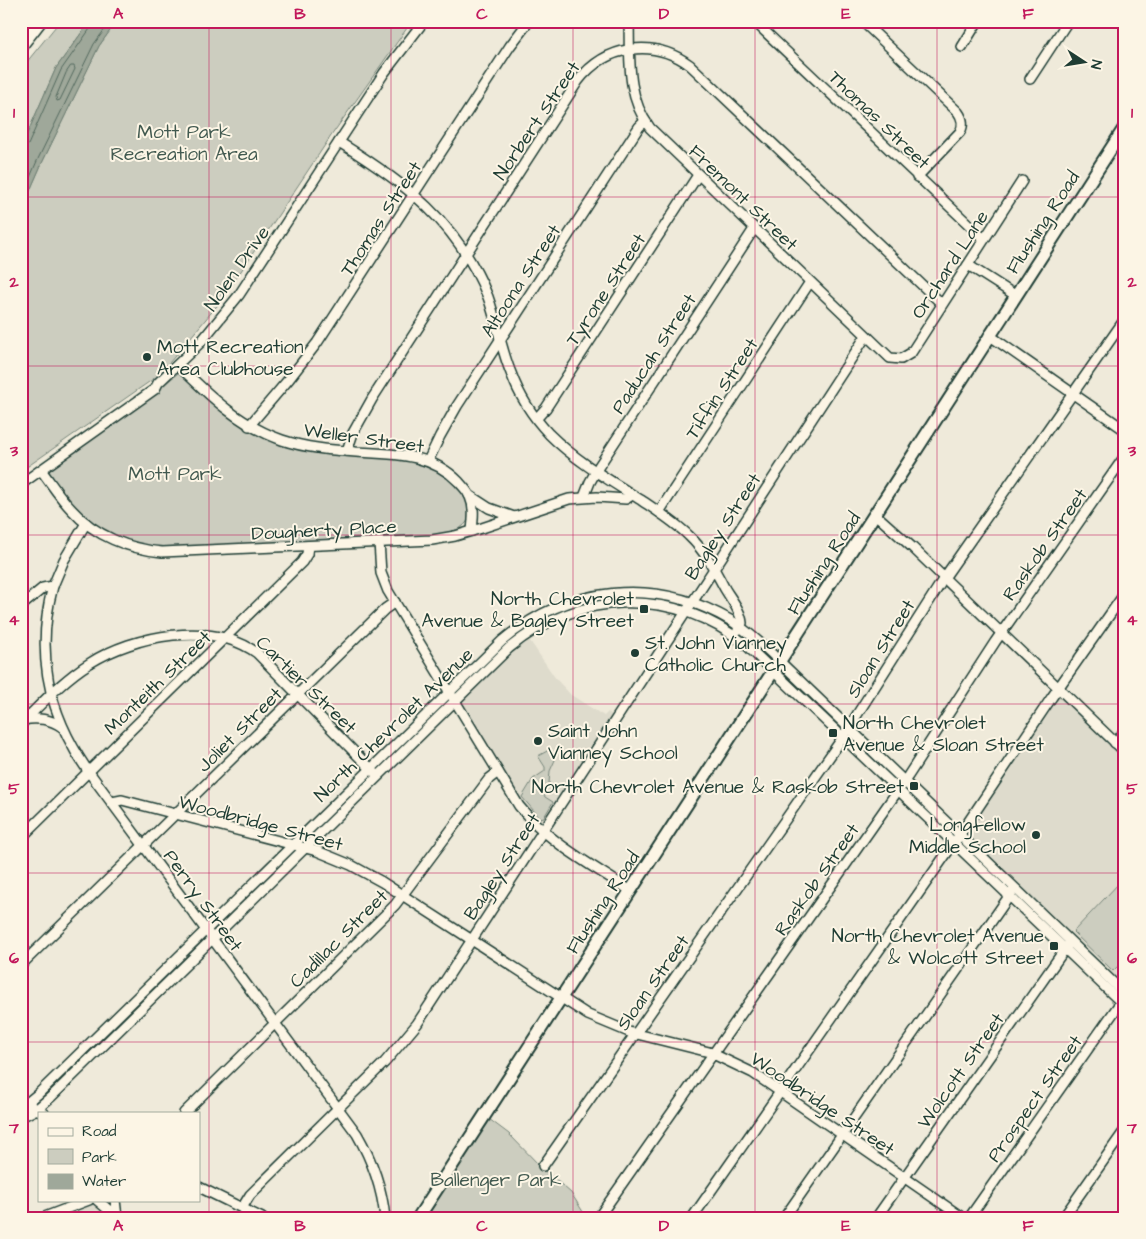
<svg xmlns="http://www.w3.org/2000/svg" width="1146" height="1239" viewBox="0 0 1146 1239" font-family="'Architects Daughter',sans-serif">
	<rect width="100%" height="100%" fill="#efeada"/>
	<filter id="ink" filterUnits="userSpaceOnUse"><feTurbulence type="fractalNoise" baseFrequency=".02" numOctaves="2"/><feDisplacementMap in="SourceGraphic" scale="10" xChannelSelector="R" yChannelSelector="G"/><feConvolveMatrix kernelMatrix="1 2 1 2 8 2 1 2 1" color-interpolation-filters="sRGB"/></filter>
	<g filter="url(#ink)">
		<g fill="#dedbcc">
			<polygon points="528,638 556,679 571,695 604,716 608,712 614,716 545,820 542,822 530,812 515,793 461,703 462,700 509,654"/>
			<polygon points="1060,697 1063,698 1125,757 1125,989 966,836 966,833 1056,698"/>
			<polygon points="93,1204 96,1205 112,1218 53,1218"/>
		</g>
		<g fill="#cccdbf" stroke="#76857a">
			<polygon points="60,21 90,21 56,68 21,148 21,69"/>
			<polygon points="117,21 412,21 331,136 221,301 159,375 21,471 21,211 42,163 99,46"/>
			<path d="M178 373 182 375C211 403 234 426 273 441 287 447 302 450 317 452 365 459 421 448 457 487 465 495 471 506 469 517 466 530 449 532 438 535L165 548C141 546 115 540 95 526 77 514 63 493 50 476L49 471 51 468 142 404Z"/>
			<polygon points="549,750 555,760 550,771 549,783 542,792 545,797 553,802 544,817 540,818 522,797 533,779 545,771 545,767 538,756"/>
			<polygon points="1120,882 1125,888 1125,959 1113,971 1073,932"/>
			<polygon points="489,1119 509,1134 541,1167 571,1193 587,1218 425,1218"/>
		</g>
		<polygon fill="#9fa89a" stroke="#6c7d71" points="90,21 117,21 99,46 42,163 21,211 21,148 56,68"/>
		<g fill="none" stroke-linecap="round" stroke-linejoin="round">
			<g stroke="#52685d" stroke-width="1">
				<polygon points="71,66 74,66 75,69 60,100 57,101 56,97 66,73"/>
				<polyline points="21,148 28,145 61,70 92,26 93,21"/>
				<polyline points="21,198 37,161 94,44 111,21"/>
			</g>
			<g stroke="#1f3d34" stroke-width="12">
				<g id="minor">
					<path d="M629 21C630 58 626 96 650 128L890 358 901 359 911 353 1022 181"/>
					<polyline points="754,21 984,239"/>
					<path d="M862 21 958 112C963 119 964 125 960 132L917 177"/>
					<polyline points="21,23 33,32"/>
					<polyline points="962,47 978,21"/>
					<polyline points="21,48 42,21"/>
					<polyline points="1030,79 1068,21"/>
					<path d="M339 142C405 183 458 222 488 297 497 322 501 349 511 373 519 395 533 417 549 434 576 461 609 480 641 500 657 511 675 522 689 536 705 551 715 570 725 589 731 599 741 611 742 623L738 630"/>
					<polyline points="968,265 1015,295"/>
					<polyline points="989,335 1125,430"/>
					<path d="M178 365C210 396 239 425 282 440 306 448 331 450 356 452 394 454 431 453 459 482 463 487 468 491 470 497 475 508 473 519 472 531"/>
					<polyline points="537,418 546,408 698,175"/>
					<polyline points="249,426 289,379 317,343 510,46 529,21"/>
					<path d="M347 451 353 433 372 399 578 81C606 45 653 38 690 65L942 304"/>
					<polyline points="428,461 440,436 457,406 639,127 645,121"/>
					<path d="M41 470C51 483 60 498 72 510 95 536 129 549 162 552L432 540 455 536 482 528 569 499 597 497 626 499 632 495"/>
					<polyline points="21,484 155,389 158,383 200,343 239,295 384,73 424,21"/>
					<polyline points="469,495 489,508 514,517"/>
					<polyline points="584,497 590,482 599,466 754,229"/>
					<polyline points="659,512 810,282"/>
					<polyline points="875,514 913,548 1125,752"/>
					<path d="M379 542 381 573 388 591 519 806C549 843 592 865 631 891"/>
					<path d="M53 586C35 653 48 712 86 768L357 1134C372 1160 382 1188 385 1218"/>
					<polyline points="21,606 43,588 53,586 64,560 86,523"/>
					<path d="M24 720C36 717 51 719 62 727"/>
					<path d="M21 724C43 702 64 679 90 663 134 635 212 620 257 653L374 772"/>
					<polyline points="1115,743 1125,731"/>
					<polyline points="112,802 122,800 317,851 351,865 382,882 588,1015 629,1032 709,1052 753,1073 963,1218"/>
					<polyline points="21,838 302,562 307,554 308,546"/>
					<polyline points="21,965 385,609 395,602"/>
					<polyline points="21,1101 44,1113"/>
					<path d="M21 1108 38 1094 502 641C567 586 655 576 730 620 745 629 758 641 771 653L1125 994"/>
					<polyline points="184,1113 395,905 489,779 498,772"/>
					<path d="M21 1117 37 1109 51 1097 509 648C580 590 672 587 745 644L1125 1006"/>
					<polyline points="543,1166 839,743 944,578 1125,319"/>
					<polyline points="199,1187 262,1218"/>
					<polyline points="97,1200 118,1218"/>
					<polyline points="115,1200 117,1217"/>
					<polyline points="242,1208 250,1195 385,1062 417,1024 866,336"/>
					<polyline points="42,1218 89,1200"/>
					<polyline points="598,1218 908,776 995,642 1125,456"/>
					<polyline points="692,1218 965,827 1052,697 1125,593"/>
					<polyline points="784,1218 1012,892"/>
					<polyline points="876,1218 1067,946"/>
					<polyline points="969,1218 1123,999"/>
					<polyline points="1063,1218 1125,1130"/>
				</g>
			</g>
			<g stroke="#1f3d34" stroke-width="15">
				<path id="major" d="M418 1218C656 855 889 491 1125 127"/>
			</g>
			<use href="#minor" stroke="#fcf5e5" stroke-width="9"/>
			<use href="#major" stroke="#fcf5e5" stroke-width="11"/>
		</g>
	</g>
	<path fill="none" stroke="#c2185b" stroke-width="1" stroke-opacity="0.55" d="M209 21V1218M391 21V1218M573 21V1218M755 21V1218M937 21V1218M21 197H1125M21 366H1125M21 535H1125M21 704H1125M21 873H1125M21 1042H1125"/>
	<g fill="#1f3d34" stroke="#fcf5e5" stroke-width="2">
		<circle cx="147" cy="357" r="5"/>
		<rect x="639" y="604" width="10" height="10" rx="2.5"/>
		<circle cx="635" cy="653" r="5"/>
		<rect x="828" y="728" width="10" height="10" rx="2.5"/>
		<circle cx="538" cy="741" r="5"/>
		<rect x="909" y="781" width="10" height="10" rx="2.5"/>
		<circle cx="1036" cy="835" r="5"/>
		<rect x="1049" y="941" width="10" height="10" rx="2.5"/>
	</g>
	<g text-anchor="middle" stroke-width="4" stroke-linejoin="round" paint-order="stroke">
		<g font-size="19" fill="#1f3d34" stroke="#fcf5e5">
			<text transform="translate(880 119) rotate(44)" y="7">Thomas Street</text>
			<text transform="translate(536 120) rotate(-56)" y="7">Norbert Street</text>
			<text transform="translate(744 197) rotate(44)" y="7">Fremont Street</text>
			<text transform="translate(380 218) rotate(-57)" y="7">Thomas Street</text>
			<text transform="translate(1042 222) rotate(-57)" y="7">Flushing Road</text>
			<text transform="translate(949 264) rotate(-57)" y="7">Orchard Lane</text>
			<text transform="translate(236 268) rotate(-55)" y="7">Nolen Drive</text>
			<text transform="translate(520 280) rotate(-57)" y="7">Altoona Street</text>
			<text transform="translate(605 289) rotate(-57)" y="7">Tyrone Street</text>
			<text transform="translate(653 353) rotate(-57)" y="7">Paducah Street</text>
			<text transform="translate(721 388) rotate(-57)" y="7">Tiffin Street</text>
			<text transform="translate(364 437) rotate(8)" y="7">Weller Street</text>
			<text transform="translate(722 526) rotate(-57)" y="7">Bagley Street</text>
			<text transform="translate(324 529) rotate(-3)" y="7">Dougherty Place</text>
			<text transform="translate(1044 544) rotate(-55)" y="7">Raskob Street</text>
			<text transform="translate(823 563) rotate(-57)" y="7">Flushing Road</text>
			<text transform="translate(880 648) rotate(-58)" y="7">Sloan Street</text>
			<text transform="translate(157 682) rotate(-44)" y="7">Monteith Street</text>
			<text transform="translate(307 684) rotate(44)" y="7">Cartier Street</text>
			<text transform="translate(393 724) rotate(-44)" y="7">North Chevrolet Avenue</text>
			<text transform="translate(239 729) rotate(-45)" y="7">Joliet Street</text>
			<text transform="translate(261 822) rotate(15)" y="7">Woodbridge Street</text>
			<text transform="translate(501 866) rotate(-57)" y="7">Bagley Street</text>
			<text transform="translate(816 879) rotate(-55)" y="7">Raskob Street</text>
			<text transform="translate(204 900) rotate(54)" y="7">Perry Street</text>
			<text transform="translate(602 902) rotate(-57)" y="7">Flushing Road</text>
			<text transform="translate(338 938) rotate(-45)" y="7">Cadillac Street</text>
			<text transform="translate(652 982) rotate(-55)" y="7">Sloan Street</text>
			<text transform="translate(960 1070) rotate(-55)" y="7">Wolcott Street</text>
			<text transform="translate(1034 1098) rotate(-55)" y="7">Prospect Street</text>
			<text transform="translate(823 1103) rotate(34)" y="7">Woodbridge Street</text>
		</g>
		<g font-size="19" fill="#425a50" stroke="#fcf5e5">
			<text x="184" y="138">Mott Park<tspan x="184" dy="22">Recreation Area</tspan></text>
			<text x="175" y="480">Mott Park</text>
			<text x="496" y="1186">Ballenger Park</text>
		</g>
		<g font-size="19" fill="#1f3d34" stroke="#fcf5e5" text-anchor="start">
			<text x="157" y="353">Mott Recreation<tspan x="157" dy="22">Area Clubhouse</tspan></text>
			<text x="634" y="605" text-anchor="end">North Chevrolet<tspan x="634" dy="22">Avenue &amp; Bagley Street</tspan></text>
			<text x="645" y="649">St. John Vianney<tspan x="645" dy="22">Catholic Church</tspan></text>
			<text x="843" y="729">North Chevrolet<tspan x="843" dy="22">Avenue &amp; Sloan Street</tspan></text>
			<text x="548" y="737">Saint John<tspan x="548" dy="22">Vianney School</tspan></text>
			<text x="904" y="793" text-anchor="end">North Chevrolet Avenue &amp; Raskob Street</text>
			<text x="1026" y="831" text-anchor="end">Longfellow<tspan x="1026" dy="22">Middle School</tspan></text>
			<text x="1044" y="942" text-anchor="end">North Chevrolet Avenue<tspan x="1044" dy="22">&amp; Wolcott Street</tspan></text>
		</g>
	</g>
	<rect width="1146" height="1239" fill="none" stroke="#fcf5e5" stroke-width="55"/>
	<rect x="38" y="1112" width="162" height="90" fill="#fcf5e5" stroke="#a4ab9e"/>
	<rect x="48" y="1128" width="25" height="8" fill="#fcf5e5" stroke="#a4ab9e"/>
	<text x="82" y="1136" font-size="15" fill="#1f3d34">Road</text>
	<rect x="48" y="1149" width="25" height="15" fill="#cccdbf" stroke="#a4ab9e"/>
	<text x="82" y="1162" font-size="15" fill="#1f3d34">Park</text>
	<rect x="48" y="1174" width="25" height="15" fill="#9fa89a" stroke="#a4ab9e"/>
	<text x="82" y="1186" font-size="15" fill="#1f3d34">Water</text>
	<g transform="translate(1084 62) rotate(102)" stroke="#fcf5e5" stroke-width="4" paint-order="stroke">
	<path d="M0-4L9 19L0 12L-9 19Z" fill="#1f3d34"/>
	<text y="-8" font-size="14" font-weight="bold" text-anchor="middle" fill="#1f3d34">N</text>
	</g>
	<rect x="28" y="28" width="1090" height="1184" fill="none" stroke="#c2185b" stroke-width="2"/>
	<g font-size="16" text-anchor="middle" font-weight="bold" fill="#c2185b">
		<text x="118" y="19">A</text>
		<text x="300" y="19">B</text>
		<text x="482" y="19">C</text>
		<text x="664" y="19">D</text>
		<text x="846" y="19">E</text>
		<text x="1028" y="19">F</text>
		<text x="14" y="118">1</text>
		<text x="1132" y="118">1</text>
		<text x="14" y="287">2</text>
		<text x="1132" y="287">2</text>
		<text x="14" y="456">3</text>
		<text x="1132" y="456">3</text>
		<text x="14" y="625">4</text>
		<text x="1132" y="625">4</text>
		<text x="14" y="794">5</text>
		<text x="1132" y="794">5</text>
		<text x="14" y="963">6</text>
		<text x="1132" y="963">6</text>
		<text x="14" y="1133">7</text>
		<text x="1132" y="1133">7</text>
		<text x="118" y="1231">A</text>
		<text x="300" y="1231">B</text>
		<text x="482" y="1231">C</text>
		<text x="664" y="1231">D</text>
		<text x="846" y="1231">E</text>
		<text x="1028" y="1231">F</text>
	</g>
</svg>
